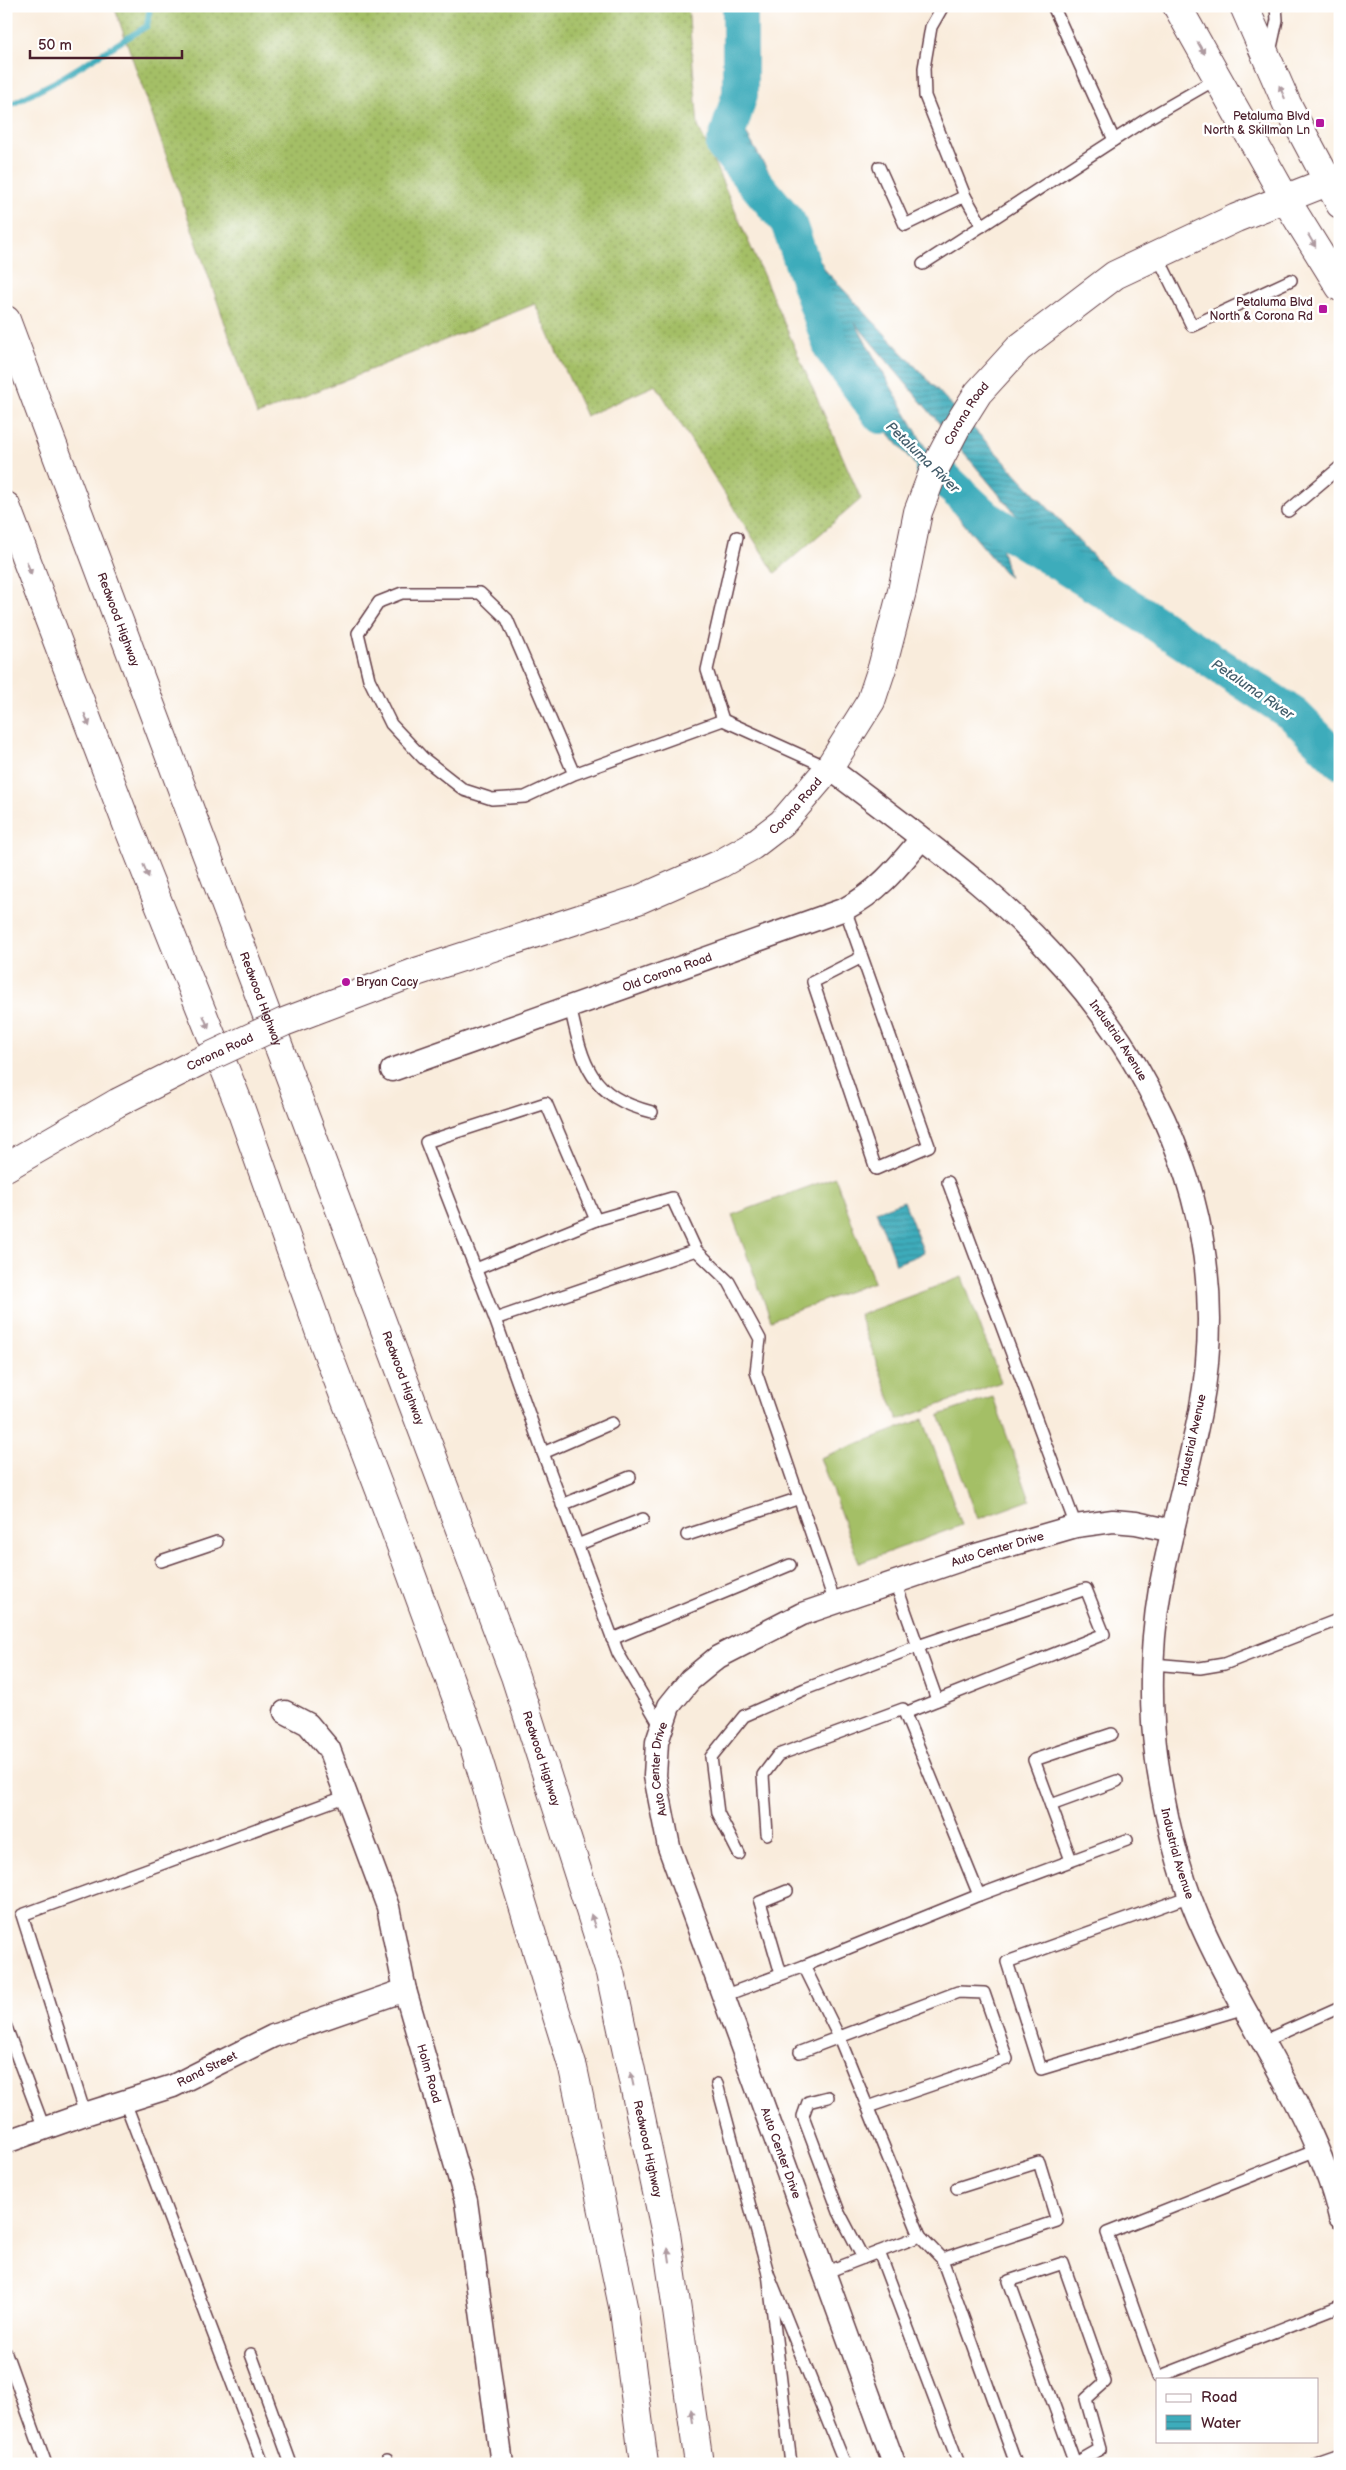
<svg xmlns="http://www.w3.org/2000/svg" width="1346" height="2470" viewBox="0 0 1346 2470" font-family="'Balsamiq Sans',sans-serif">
	<defs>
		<pattern id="grass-dots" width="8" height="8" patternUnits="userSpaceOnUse" patternTransform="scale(1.25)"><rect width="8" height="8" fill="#a4bf66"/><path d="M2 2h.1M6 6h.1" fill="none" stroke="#889b54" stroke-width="1.8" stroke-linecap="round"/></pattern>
		<pattern id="water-rules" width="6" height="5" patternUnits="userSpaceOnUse" patternTransform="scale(1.25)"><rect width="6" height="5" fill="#3dacbb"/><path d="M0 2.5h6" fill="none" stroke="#358b98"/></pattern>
	</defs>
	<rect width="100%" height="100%" fill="#fff"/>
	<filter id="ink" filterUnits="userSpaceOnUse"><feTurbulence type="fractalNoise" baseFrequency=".02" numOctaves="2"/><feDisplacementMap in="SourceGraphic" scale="10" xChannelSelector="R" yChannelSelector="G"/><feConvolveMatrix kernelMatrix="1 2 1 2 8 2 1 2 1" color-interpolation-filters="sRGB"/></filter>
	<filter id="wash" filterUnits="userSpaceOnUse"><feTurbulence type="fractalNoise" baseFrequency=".0096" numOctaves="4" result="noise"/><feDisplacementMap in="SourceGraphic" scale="20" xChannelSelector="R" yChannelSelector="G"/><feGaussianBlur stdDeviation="1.12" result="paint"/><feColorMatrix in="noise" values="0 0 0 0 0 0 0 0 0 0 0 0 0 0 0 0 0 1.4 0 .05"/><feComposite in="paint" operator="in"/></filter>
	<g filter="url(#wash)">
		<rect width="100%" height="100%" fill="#f9ecdc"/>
		<polygon fill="url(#grass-dots)" stroke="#776f48" points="114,6 688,6 698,126 861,499 775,573 656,385 586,416 535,304 257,415"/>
		<g fill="#a4bf66" stroke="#776f48">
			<polygon points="835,1177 874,1282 771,1320 732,1215"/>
			<polygon points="962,1277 1001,1382 898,1420 859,1315"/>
			<polygon points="993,1397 1030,1500 978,1519 939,1415"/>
			<polygon points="923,1419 962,1525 859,1563 820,1458"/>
		</g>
		<g fill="url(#water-rules)" stroke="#446673">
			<polygon points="733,6 754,6 746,133 826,271 1157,624 1340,750 1340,771 1269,711 1069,578 855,323 925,447 999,539 1009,578 862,401 804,264 723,138"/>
			<polygon points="904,1201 924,1253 896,1264 876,1211"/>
		</g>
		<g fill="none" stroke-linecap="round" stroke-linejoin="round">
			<polyline stroke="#3dacbb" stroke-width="6" points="6,107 53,83 147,26 150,6"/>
			<g stroke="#3dacbb" stroke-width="36">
				<polyline points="740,6 740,94 724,146 788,222 832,349 881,416"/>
				<polyline points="933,468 986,518 1137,611 1294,715 1340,761"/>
			</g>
		</g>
	</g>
	<g filter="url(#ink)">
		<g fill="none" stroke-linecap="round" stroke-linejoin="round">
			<g stroke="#643e46" stroke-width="14">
				<g id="lane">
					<polyline points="943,6 931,27 924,68 925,96 965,196 982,226"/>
					<polyline points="1053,6 1114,140"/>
					<polyline points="1270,52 1277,20 1276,6"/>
					<polyline points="879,167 905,225 965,196"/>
					<polyline points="1157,255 1192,326 1291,280"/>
					<polyline points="923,264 1145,120 1218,78"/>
					<polyline points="1288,511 1340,467"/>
					<polyline points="723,720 707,670 737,537"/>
					<polyline points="574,774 525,797 492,799 464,790 423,758 391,724 369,679 358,633 379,602 402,593 480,593 507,619 574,774 723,720 829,768"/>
					<polyline points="845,909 929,1146 876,1169 813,982 862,957"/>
					<path d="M570 1006C583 1065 589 1096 652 1112"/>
					<polyline points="948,1182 1076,1526"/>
					<polyline points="696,1250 495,1319 426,1142 546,1103 596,1220 672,1198 696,1250 729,1282 760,1339 756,1372 835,1603"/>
					<polyline points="476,1269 596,1220"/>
					<polyline points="495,1319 543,1453"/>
					<polyline points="612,1423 543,1453 618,1653 661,1727"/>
					<polyline points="562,1505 630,1477"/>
					<polyline points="687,1535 800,1498"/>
					<polyline points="577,1545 643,1519"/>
					<polyline points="161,1561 217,1542"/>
					<polyline points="895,1582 937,1700"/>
					<polyline points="612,1639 790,1565"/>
					<polyline points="1153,1664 1200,1668 1224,1664 1340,1619"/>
					<polyline points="1051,1805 1117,1781"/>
					<polyline points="767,1834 763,1775 778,1755 903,1709 979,1895"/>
					<polyline points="739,1854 718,1813 711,1757 744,1716 805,1689 918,1646 1086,1589 1104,1634 905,1713"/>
					<polyline points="1071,1860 1034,1760 1112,1734"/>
					<polyline points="1190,1896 1007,1962 1041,2069 1245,2008"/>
					<polyline points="804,1966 839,2037 920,2236 824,2273"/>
					<polyline points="781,1974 760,1902 787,1891"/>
					<polyline points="723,1996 804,1966 979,1895 1127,1840"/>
					<polyline points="6,2027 44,2128"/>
					<polyline points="1264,2041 1340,2007"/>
					<polyline points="800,2052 958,1992 984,1993 1007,2059 868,2107"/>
					<polyline points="717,2084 768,2273"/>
					<polyline points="828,2097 808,2102 803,2116 839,2212 863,2258"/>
					<polyline points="125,2102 263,2464"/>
					<polyline points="85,2114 22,1915 347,1796"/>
					<polyline points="1317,2150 1107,2233 1158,2377 1340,2306"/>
					<polyline points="920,2236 942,2259 1057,2221 1039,2162 957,2188"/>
					<polyline points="879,2252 959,2464"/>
					<polyline points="942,2259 1016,2464"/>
					<polyline points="6,2353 46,2464"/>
					<polyline points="251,2354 291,2464"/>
					<polyline points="387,2460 389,2464"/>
					<polyline points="791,2464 768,2273 845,2464"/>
					<polyline points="1074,2464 1100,2449 1086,2399 1105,2382 1063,2263 1009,2281 1075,2463"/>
					<polyline points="1317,2464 1340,2456"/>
				</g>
			</g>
			<g stroke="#643e46" stroke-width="25">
				<g id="street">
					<path id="s1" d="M829 768C880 806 931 844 979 884 1136 1018 1241 1200 1200 1412 1190 1463 1176 1513 1165 1564 1151 1627 1148 1697 1157 1761 1166 1821 1180 1881 1206 1935 1250 2030 1315 2114 1340 2217"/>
					<path id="s2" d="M392 1070 845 909C879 891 897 868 921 839"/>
					<path id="s3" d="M285 1712 308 1724 329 1749 388 1907 405 1990 466 2201 502 2464"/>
					<path id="s4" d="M6 2142 85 2114 173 2086 273 2036 405 1990"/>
					<path id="s5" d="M894 2464 669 1847 655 1776 657 1742 669 1706 690 1680 718 1657 802 1614 969 1557 1076 1526 1113 1521 1136 1523 1173 1531"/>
				</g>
			</g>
			<g stroke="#643e46" stroke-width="30">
				<g id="secondary">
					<polyline points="1177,6 1286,200 1340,287"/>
					<polyline points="1244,6 1287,104 1340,204"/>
					<path id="s6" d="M416 972 638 900 720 864 752 846 782 823 829 768 871 701 882 668 902 591 918 512 934 470 956 428 978 393 1019 348 1115 275 1236 218 1340 177"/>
					<polyline points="6,1167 117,1103"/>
				</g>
			</g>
			<g stroke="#643e46" stroke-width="30">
				<g id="highway">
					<path id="s7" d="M6 320 515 1676 610 1973 666 2234 699 2464"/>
					<polyline points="6,506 128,827 240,1107 320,1333 394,1527 473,1743 573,2068 624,2311 644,2464"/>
				</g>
			</g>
			<use href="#lane" stroke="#fff" stroke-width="11"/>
			<use href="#street" stroke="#fff" stroke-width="22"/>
			<use href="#secondary" stroke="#fff" stroke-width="28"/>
			<use href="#highway" stroke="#fff" stroke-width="28"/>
			<g stroke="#643e46" stroke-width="30" stroke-linecap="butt">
				<g id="secondary-bridge">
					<path id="s8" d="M117 1103 198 1062 284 1022 416 972"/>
				</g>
			</g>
			<use href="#secondary-bridge" stroke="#fff" stroke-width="28"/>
		</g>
		<defs><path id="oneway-solid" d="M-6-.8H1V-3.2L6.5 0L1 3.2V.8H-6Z" transform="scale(1.25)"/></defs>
		<g fill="#ae9aa0">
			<use href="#oneway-solid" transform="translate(1201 48) rotate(60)"/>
			<use href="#oneway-solid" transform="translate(1282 92) rotate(-114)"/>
			<use href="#oneway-solid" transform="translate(1312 241) rotate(59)"/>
			<use href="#oneway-solid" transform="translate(29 568) rotate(70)"/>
			<use href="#oneway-solid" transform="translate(87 720) rotate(69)"/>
			<use href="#oneway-solid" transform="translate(146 871) rotate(68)"/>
			<use href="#oneway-solid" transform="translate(206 1022) rotate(68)"/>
			<use href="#oneway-solid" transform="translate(593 1921) rotate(-108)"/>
			<use href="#oneway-solid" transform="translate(632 2079) rotate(-102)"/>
			<use href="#oneway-solid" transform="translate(669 2255) rotate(-98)"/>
			<use href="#oneway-solid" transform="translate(692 2416) rotate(-98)"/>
		</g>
	</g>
	<g fill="#b5179e" stroke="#fff" stroke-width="2">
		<rect x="1315" y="118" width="10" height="10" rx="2.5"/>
		<rect x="1318" y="304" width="10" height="10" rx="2.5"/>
		<circle cx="346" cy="982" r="5"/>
	</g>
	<g text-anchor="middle" stroke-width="5" stroke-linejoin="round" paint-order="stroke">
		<g font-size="12" fill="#4a1f2b" stroke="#fff" text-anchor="end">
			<text x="1310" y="120">Petaluma Blvd<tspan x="1310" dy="14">North &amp; Skillman Ln</tspan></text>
			<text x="1313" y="306">Petaluma Blvd<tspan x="1313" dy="14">North &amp; Corona Rd</tspan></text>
			<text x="356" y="986" text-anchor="start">Bryan Cacy</text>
		</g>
		<g font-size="12" fill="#4a1f2b" stroke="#fff">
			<text dy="4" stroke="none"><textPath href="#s6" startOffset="854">Corona Road</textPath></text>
			<text dy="4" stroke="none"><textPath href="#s7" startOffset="320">Redwood Highway</textPath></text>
			<text dy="4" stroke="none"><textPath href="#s6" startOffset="419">Corona Road</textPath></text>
			<text dy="4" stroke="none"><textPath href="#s2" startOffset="292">Old Corona Road</textPath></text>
			<text dy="4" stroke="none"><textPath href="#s7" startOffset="725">Redwood Highway</textPath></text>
			<text dy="4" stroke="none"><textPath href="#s1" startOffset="400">Industrial Avenue</textPath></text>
			<text dy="4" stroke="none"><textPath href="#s8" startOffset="115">Corona Road</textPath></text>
			<text dy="4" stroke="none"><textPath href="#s7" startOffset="1130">Redwood Highway</textPath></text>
			<text transform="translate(1192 1440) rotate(-78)" y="4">Industrial Avenue</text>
			<text dy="4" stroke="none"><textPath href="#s5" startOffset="1171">Auto Center Drive</textPath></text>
			<text dy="4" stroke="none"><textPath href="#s7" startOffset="1535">Redwood Highway</textPath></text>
			<text dy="4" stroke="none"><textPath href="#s5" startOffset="736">Auto Center Drive</textPath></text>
			<text dy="4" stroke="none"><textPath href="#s1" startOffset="1240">Industrial Avenue</textPath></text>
			<text dy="4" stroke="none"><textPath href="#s4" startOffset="214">Rand Street</textPath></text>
			<text dy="4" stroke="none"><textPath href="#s3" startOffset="399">Holm Road</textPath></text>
			<text dy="4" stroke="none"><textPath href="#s7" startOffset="1940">Redwood Highway</textPath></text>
			<text transform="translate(781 2153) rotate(70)" y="4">Auto Center Drive</text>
		</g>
		<g font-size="14" font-style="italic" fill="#445e6c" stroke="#fff">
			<text transform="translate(923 457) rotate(44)" y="5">Petaluma River</text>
			<text transform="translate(1253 689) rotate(34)" y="5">Petaluma River</text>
		</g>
	</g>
	<rect width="1346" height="2470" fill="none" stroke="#fff" stroke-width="25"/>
	<rect x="1156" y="2378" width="162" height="65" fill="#ffffff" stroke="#b7a5aa"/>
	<rect x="1166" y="2394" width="25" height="8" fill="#ffffff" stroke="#b7a5aa"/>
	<text x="1201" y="2402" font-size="15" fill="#4a1f2b">Road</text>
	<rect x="1166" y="2415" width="25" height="15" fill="url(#water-rules)" stroke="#b7a5aa"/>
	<text x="1201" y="2428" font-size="15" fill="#4a1f2b">Water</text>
	<path d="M30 50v8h152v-8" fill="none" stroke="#4a1f2b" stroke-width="2.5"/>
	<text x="38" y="50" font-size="15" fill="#4a1f2b" stroke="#ffffff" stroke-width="4" paint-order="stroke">50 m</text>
</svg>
